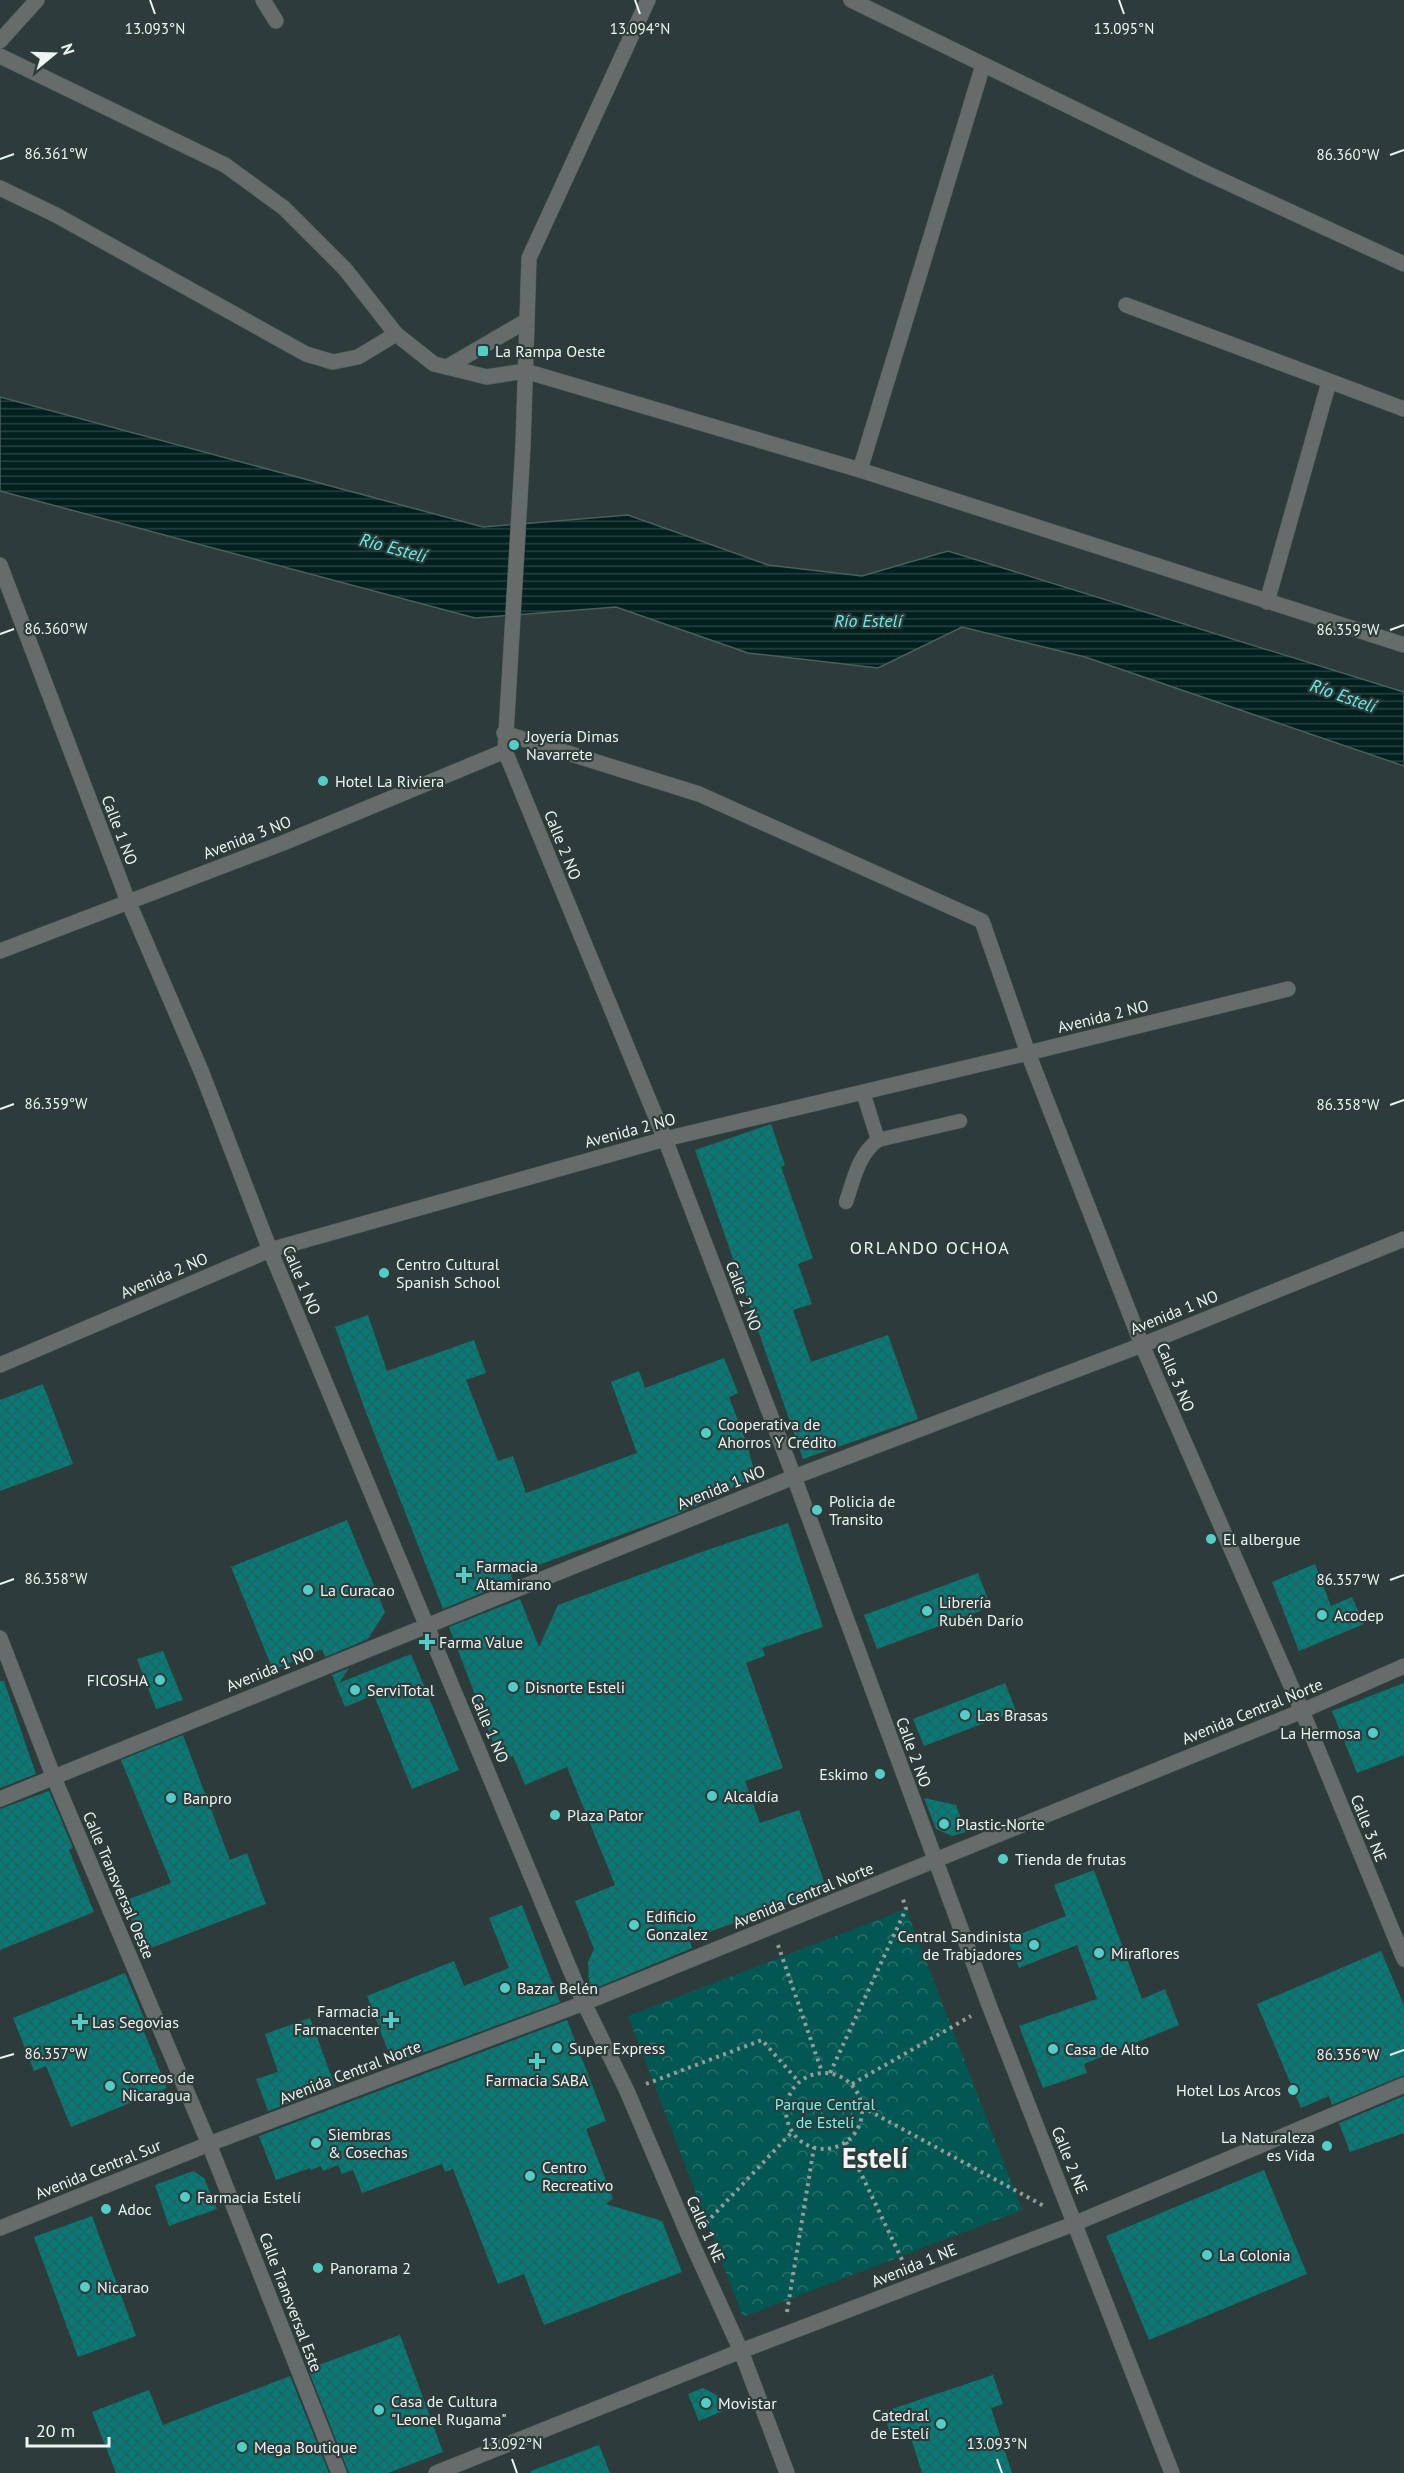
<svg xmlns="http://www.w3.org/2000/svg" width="1404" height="2473" viewBox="0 0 1404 2473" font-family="'PT Sans',sans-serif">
	<defs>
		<pattern id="park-crowns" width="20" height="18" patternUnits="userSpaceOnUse" patternTransform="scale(1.5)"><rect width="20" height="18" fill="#035753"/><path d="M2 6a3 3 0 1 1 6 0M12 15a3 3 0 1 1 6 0" fill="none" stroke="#28706c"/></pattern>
		<pattern id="water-rules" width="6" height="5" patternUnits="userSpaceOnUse" patternTransform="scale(1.5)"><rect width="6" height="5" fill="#02201e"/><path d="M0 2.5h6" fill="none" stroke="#27413f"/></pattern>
		<pattern id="building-cross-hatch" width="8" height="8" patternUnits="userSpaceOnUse" patternTransform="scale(1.5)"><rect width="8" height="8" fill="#047b77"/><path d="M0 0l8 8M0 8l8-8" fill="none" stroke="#266260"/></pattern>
	</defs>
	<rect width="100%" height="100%" fill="#2d3b3a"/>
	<polygon fill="url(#park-crowns)" points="906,1909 1022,2210 743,2317 628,2016"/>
	<polygon fill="url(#water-rules)" stroke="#48605e" stroke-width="1.5" points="0,397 483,527 628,515 768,565 862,576 948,551 1404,692 1404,766 1085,657 962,627 878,668 748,653 616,607 475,618 0,491"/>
	<g fill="url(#building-cross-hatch)">
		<polygon points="771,1124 785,1165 781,1167 813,1258 798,1264 812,1304 793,1310 811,1362 888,1335 918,1419 803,1459 695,1150"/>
		<polygon points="368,1315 387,1371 474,1340 486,1373 466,1380 498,1461 513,1456 526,1493 637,1453 611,1382 639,1371 645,1388 724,1358 738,1393 729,1397 747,1444 753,1467 748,1480 705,1502 675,1515 511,1575 513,1580 443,1609 367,1415 335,1327"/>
		<polygon points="43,1384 73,1464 0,1491 0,1400"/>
		<polygon points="347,1520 385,1612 368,1639 325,1657 322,1649 273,1670 231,1567"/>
		<polygon points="788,1523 823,1627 762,1648 765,1656 746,1663 783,1768 745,1781 760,1823 799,1810 827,1890 689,1939 692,1948 596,1988 589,1987 588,1962 594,1949 575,1901 615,1885 567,1767 525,1785 513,1756 500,1760 449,1627 520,1599 539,1647 558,1605 710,1549"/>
		<polygon points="1315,1564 1331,1606 1352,1597 1364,1624 1299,1651 1272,1582"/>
		<polygon points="978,1573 991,1607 877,1649 864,1615"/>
		<polygon points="163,1651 183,1700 156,1709 137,1659"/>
		<polygon points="411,1654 459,1770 412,1789 374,1695 345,1707 332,1675 349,1668 339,1683"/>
		<polygon points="0,1681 4,1681 36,1774 0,1788"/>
		<polygon points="1005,1683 1016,1711 924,1746 913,1719"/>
		<polygon points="1404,1683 1404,1755 1357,1773 1332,1711"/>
		<polygon points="183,1735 230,1860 247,1853 266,1904 143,1951 124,1901 171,1883 121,1760"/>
		<polygon points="49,1791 73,1848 69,1850 94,1912 0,1950 0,1809"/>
		<polygon points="924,1798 956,1805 966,1832 952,1836 936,1829"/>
		<polygon points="1094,1870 1142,1999 1165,1989 1179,2025 1084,2064 1087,2073 1043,2088 1019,2026 1097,1999 1077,1945 1019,1968 1007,1939 1066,1916 1054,1885"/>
		<polygon points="522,1905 560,2002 393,2064 367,1996 454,1961 464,1986 509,1968 489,1918"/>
		<polygon points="1381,1951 1404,2005 1404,2075 1332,2105 1329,2096 1301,2108 1257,2004"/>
		<polygon points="125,1973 147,2025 142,2027 167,2088 71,2127 46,2066 34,2071 13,2018"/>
		<polygon points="310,2018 335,2086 268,2111 256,2079 278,2072 265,2034"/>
		<polygon points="567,2020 606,2121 586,2129 613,2198 606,2204 662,2221 682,2272 544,2325 524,2274 498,2284 453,2169 445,2172 442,2164 362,2193 353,2170 342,2174 338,2165 323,2171 321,2166 311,2170 310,2168 276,2180 259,2136"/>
		<polygon points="1404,2096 1404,2133 1350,2152 1339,2123"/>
		<polygon points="1264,2170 1307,2274 1149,2340 1106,2236"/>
		<polygon points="193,2171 204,2178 217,2209 169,2226 155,2185"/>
		<polygon points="92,2216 136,2336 78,2357 34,2237"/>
		<polygon points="400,2335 443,2452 388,2473 349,2473 308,2369"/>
		<polygon points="993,2375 1003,2404 991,2408 1012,2473 922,2473 910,2435 893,2441 883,2412"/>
		<polygon points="290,2376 329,2473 116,2473 92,2412 149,2390 163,2425"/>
		<polygon points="703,2388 717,2395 723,2411 699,2421 688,2394"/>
		<polygon points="599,2445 610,2473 531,2473 531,2471"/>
	</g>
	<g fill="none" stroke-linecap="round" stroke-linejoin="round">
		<g stroke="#4c5958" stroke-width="15">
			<g id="service">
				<polyline points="863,1092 878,1140"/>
				<path d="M846 1202C854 1179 858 1155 878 1140L960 1121"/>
			</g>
		</g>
		<g stroke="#4c5958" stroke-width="16">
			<g id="minor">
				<polyline points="263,0 276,21"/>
				<polyline points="648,0 529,258 523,446 505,751 665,1139 794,1477 989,2005 1172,2473"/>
				<polyline points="851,0 1204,172 1404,264"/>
				<polyline points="0,41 37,0"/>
				<polyline points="0,56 225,165 284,208 345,269 396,334 434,364 487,377 525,371 860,470 1404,645"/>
				<polyline points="0,188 56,215 306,354 333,362 358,357 396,334"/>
				<polyline points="1126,305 1404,409"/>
				<polyline points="447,367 526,321"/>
				<polyline points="860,470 983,65"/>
				<polyline points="0,565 128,901 202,1073 270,1250 584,2003 627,2091 690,2239 741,2351 787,2473"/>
				<polyline points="1267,602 1329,382"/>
				<polyline points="504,733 699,794 982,921 1028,1053 1142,1345 1302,1711 1404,1959"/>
				<polyline points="0,951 283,843 505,751"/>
				<polyline points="0,1365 270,1250 665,1139 1028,1053 1288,989"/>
				<polyline points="0,1638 54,1778 209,2144 339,2473"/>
				<polyline points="0,1799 794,1477 1142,1345 1404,1239"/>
			</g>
		</g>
		<g stroke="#4c5958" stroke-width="16">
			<g id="tertiary">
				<polyline points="0,2228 209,2144 584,2003 1302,1711 1404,1666"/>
				<polyline points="436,2473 741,2351 1076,2223 1404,2085"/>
			</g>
		</g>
		<g stroke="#919c9b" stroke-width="4" stroke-dasharray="3 4.5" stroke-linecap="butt">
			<polyline points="778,1945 822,2072"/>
			<circle cx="824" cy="2111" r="38"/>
			<polyline points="830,2073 906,1909 902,1896"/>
			<polyline points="646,2084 762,2040 799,2082"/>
			<polyline points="852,2084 971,2016"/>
			<polyline points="862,2107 1044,2206"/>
			<polyline points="846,2142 905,2266"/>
			<polyline points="706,2223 792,2132"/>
			<polyline points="787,2312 814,2147"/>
		</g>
		<use href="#service" stroke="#656c6b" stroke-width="14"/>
		<use href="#minor" stroke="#656c6b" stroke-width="15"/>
		<use href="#tertiary" stroke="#656c6b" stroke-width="15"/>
	</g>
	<path fill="none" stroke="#ecf5f4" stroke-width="2" d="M150 0 155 14M635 0 640 14M1119 0 1124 14M1390 155 1404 150M0 159 14 154M1390 630 1404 625M0 634 14 629M1390 1105 1404 1100M0 1109 14 1104M1390 1580 1404 1575M0 1584 14 1579M1390 2055 1404 2050M0 2058 14 2054M512 2459 517 2473M997 2459 1002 2473"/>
	<g fill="#54cdc7" stroke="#2d3b3a" stroke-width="2">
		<rect x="477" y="345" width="12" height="12" rx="3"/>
		<circle cx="514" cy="745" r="6"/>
		<circle cx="323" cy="781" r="6"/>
		<circle cx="384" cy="1273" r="6"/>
		<circle cx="706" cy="1433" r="6"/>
		<circle cx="817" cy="1510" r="6"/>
		<circle cx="1211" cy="1539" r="6"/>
		<path d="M461 1566h6v6h6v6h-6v6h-6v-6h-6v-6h6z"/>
		<circle cx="308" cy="1590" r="6"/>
		<circle cx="927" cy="1611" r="6"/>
		<circle cx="1322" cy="1615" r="6"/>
		<path d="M424 1633h6v6h6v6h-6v6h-6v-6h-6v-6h6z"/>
		<circle cx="160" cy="1680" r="6"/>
		<circle cx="513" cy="1687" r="6"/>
		<circle cx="355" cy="1690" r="6"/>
		<circle cx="965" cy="1715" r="6"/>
		<circle cx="1373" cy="1733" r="6"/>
		<circle cx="880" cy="1774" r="6"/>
		<circle cx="712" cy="1796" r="6"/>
		<circle cx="171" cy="1798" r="6"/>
		<circle cx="555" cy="1815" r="6"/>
		<circle cx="944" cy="1824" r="6"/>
		<circle cx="1003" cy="1859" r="6"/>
		<circle cx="634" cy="1925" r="6"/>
		<circle cx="1034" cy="1945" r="6"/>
		<circle cx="1099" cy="1953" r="6"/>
		<circle cx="505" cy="1988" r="6"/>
		<path d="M388 2011h6v6h6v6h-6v6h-6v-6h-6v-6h6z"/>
		<path d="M77 2013h6v6h6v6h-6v6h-6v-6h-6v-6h6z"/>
		<circle cx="557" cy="2048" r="6"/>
		<circle cx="1053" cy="2049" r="6"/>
		<path d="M534 2052h6v6h6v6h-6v6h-6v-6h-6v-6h6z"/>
		<circle cx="110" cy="2086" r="6"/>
		<circle cx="1293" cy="2090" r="6"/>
		<circle cx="316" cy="2143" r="6"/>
		<circle cx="1327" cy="2146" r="6"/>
		<circle cx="530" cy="2176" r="6"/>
		<circle cx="185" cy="2197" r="6"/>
		<circle cx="106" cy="2209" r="6"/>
		<circle cx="1207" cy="2255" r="6"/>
		<circle cx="318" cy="2268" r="6"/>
		<circle cx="85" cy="2287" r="6"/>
		<circle cx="706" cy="2403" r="6"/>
		<circle cx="379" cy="2410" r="6"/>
		<circle cx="941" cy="2424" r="6"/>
		<circle cx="242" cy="2447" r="6"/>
	</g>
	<g text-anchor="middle" stroke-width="4.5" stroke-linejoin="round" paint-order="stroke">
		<g font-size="16" fill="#ecf5f4" stroke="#2d3b3a" text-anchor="start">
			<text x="495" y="357">La Rampa Oeste</text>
			<text x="526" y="742">Joyería Dimas<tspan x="526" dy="18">Navarrete</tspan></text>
			<text x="335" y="787">Hotel La Riviera</text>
			<text x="396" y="1270">Centro Cultural<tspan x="396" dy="18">Spanish School</tspan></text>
			<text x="718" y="1430">Cooperativa de<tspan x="718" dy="18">Ahorros Y Crédito</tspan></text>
			<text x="829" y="1507">Policia de<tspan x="829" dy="18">Transito</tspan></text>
			<text x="1223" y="1545">El albergue</text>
			<text x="476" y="1572">Farmacia<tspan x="476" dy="18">Altamirano</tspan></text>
			<text x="320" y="1596">La Curacao</text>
			<text x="939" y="1608">Librería<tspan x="939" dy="18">Rubén Darío</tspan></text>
			<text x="1334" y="1621">Acodep</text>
			<text x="439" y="1648">Farma Value</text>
			<text x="148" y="1686" text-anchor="end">FICOSHA</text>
			<text x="525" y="1693">Disnorte Esteli</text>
			<text x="367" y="1696">ServiTotal</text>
			<text x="977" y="1721">Las Brasas</text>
			<text x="1361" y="1739" text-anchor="end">La Hermosa</text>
			<text x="868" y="1780" text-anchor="end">Eskimo</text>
			<text x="724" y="1802">Alcaldía</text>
			<text x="183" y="1804">Banpro</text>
			<text x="567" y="1821">Plaza Pator</text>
			<text x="956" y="1830">Plastic-Norte</text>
			<text x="1015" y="1865">Tienda de frutas</text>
			<text x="646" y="1922">Edificio<tspan x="646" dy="18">Gonzalez</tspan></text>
			<text x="1022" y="1942" text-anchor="end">Central Sandinista<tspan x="1022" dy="18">de Trabjadores</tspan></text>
			<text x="1111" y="1959">Miraflores</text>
			<text x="517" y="1994">Bazar Belén</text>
			<text x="379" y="2017" text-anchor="end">Farmacia<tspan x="379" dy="18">Farmacenter</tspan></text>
			<text x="92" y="2028">Las Segovias</text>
			<text x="569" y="2054">Super Express</text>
			<text x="1065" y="2055">Casa de Alto</text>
			<text x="122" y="2083">Correos de<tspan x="122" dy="18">Nicaragua</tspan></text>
			<text x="537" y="2086" text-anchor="middle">Farmacia SABA</text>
			<text x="1281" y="2096" text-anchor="end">Hotel Los Arcos</text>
			<text x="328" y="2140">Siembras<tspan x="328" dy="18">&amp; Cosechas</tspan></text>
			<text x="1315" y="2143" text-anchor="end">La Naturaleza<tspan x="1315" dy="18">es Vida</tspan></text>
			<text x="542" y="2173">Centro<tspan x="542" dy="18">Recreativo</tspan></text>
			<text x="197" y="2203">Farmacia Estelí</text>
			<text x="118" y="2215">Adoc</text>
			<text x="1219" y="2261">La Colonia</text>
			<text x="330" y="2274">Panorama 2</text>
			<text x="97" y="2293">Nicarao</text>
			<text x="391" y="2407">Casa de Cultura<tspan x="391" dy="18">"Leonel Rugama"</tspan></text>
			<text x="718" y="2409">Movistar</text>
			<text x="929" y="2421" text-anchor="end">Catedral<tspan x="929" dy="18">de Estelí</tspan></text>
			<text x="254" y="2453">Mega Boutique</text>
		</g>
		<g font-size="16" fill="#ecf5f4" stroke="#2d3b3a">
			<text transform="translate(120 830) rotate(69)" y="6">Calle 1 NO</text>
			<text transform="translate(247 837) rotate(-21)" y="6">Avenida 3 NO</text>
			<text transform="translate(563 845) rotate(68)" y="6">Calle 2 NO</text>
			<text transform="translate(1103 1016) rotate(-14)" y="6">Avenida 2 NO</text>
			<text transform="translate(630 1130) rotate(-15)" y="6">Avenida 2 NO</text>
			<text transform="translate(164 1275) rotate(-23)" y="6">Avenida 2 NO</text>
			<text transform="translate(302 1280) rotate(67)" y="6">Calle 1 NO</text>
			<text transform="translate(744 1296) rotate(69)" y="6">Calle 2 NO</text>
			<text transform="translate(1174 1312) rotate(-22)" y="6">Avenida 1 NO</text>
			<text transform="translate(1176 1377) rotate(67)" y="6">Calle 3 NO</text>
			<text transform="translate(721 1487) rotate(-22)" y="6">Avenida 1 NO</text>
			<text transform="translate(270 1669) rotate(-22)" y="6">Avenida 1 NO</text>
			<text transform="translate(1252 1711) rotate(-22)" y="6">Avenida Central Norte</text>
			<text transform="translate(490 1728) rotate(67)" y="6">Calle 1 NO</text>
			<text transform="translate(914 1752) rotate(70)" y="6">Calle 2 NO</text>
			<text transform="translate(1369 1828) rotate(68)" y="6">Calle 3 NE</text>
			<text transform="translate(119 1885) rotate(67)" y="6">Calle Transversal Oeste</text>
			<text transform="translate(803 1895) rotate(-22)" y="6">Avenida Central Norte</text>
			<text transform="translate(350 2072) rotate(-21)" y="6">Avenida Central Norte</text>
			<text transform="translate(1070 2160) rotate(68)" y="6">Calle 2 NE</text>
			<text transform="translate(98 2169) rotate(-22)" y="6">Avenida Central Sur</text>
			<text transform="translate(706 2229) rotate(66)" y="6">Calle 1 NE</text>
			<text transform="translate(914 2265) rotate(-22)" y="6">Avenida 1 NE</text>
			<text transform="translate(291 2302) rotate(69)" y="6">Calle Transversal Este</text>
		</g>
		<g font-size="16" fill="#6cf6ee" stroke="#2d3b3a">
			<text x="825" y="2110">Parque Central<tspan x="825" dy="18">de Estelí</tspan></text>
		</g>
		<g font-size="18" font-style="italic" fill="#65efe8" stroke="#2d3b3a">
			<text transform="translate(393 548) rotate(15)" y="6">Río Estelí</text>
			<text x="868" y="627">Río Estelí</text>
			<text transform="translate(1343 696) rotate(19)" y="6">Río Estelí</text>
		</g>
		<g font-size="18" letter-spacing="1.5" fill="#ecf5f4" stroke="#2d3b3a">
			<text x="930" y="1254">ORLANDO OCHOA</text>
		</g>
		<g font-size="28" font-weight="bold" fill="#ecf5f4" stroke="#2d3b3a">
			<text x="875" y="2168">Estelí</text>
		</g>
	</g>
	<g font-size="15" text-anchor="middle" fill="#ecf5f4" stroke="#2d3b3a" stroke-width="4.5" stroke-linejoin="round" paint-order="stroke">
		<text x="640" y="34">13.094°N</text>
		<text x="155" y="34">13.093°N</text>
		<text x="1124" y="34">13.095°N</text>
		<text x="56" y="159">86.361°W</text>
		<text x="1348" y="160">86.360°W</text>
		<text x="56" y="634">86.360°W</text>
		<text x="1348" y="635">86.359°W</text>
		<text x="56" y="1109">86.359°W</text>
		<text x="1348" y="1110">86.358°W</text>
		<text x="56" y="1584">86.358°W</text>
		<text x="1348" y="1585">86.357°W</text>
		<text x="56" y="2059">86.357°W</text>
		<text x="1348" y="2060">86.356°W</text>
		<text x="512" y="2449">13.092°N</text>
		<text x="997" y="2449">13.093°N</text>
	</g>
	<g transform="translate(54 54) rotate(71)" stroke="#2d3b3a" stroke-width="4.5" paint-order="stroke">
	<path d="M0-4.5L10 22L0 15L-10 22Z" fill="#ecf5f4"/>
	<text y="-9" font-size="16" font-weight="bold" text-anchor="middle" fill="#ecf5f4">N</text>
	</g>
	<path d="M27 2437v9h82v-9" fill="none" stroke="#ecf5f4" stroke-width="3"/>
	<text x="36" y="2437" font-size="18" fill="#ecf5f4" stroke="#2d3b3a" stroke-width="4.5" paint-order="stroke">20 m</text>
</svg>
